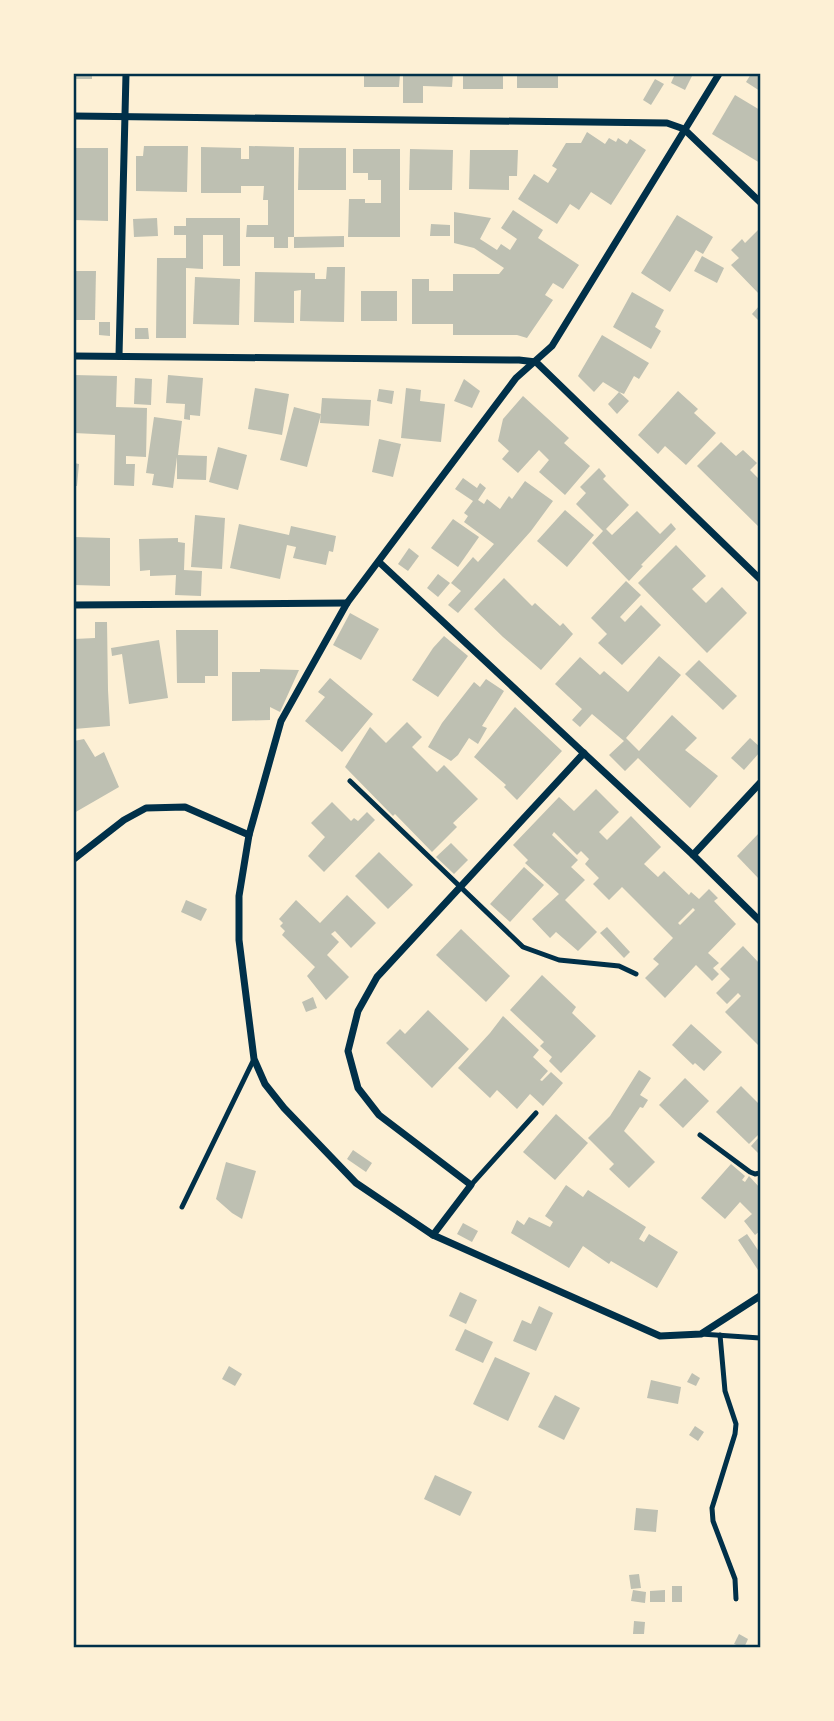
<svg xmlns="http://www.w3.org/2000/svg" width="834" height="1721" viewBox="0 0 834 1721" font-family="'Noto Sans',sans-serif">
	<rect width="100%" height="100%" fill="#fdf0d5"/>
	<g fill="#bec0b2" fill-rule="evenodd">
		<rect x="74" y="74" width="18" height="5"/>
		<polygon points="364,74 400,74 399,87 364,87"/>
		<polygon points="403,74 453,74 452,87 423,86 423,103 403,103"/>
		<rect x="463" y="74" width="40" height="15"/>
		<rect x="517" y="74" width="41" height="14"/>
		<polygon points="675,74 693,74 685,90 671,83"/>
		<polygon points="751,74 760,74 760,91 746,82"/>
		<polygon points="655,79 664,84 651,105 643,100"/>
		<polygon points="735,95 760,110 760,163 712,134"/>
		<polygon points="587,132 605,144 609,138 616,142 618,138 627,144 630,139 646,150 611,205 591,192 579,210 570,204 557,224 518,199 534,174 548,183 557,169 552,166 566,143 581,143"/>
		<polygon points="144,146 188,146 187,192 136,191 136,156 143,156"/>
		<polygon points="249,146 294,147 294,237 288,237 288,248 274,248 274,237 246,237 247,225 268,225 268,200 263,200 264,186 241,186 241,193 201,193 201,147 241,148 241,159 249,159"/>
		<polygon points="74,148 108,148 108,221 74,220"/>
		<polygon points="299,148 346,148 346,190 298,190"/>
		<polygon points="353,149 400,149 400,237 348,237 349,199 365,199 365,203 381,203 381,180 368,180 368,173 353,173"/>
		<polygon points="410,149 453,150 452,190 409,190"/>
		<polygon points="470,150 518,150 517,176 509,176 509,190 469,189"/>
		<polygon points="513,210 543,230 538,238 579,265 563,289 553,283 545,295 553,300 527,338 517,335 453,335 453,324 412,324 412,279 429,279 429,291 453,291 453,274 499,274 504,268 474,248 454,243 454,212 491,218 480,239 497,250 501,244 510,250 517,239 501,228"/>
		<polygon points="677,215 713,237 703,254 696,250 670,292 641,273"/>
		<polygon points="157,218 158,236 134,237 133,219"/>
		<polygon points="186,218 240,218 240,266 223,266 223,235 203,235 203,269 186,268 186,338 156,338 157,258 186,258 186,235 174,235 174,226 186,226"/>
		<polygon points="431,224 450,225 450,236 430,236"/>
		<polygon points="759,229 760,231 760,295 731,265 739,258 731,250 742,239 745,243"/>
		<polygon points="344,236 344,247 294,248 294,237"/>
		<polygon points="702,256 724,268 717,283 694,271"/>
		<polygon points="327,267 345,267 344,322 300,321 301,290 294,291 294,323 254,322 255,272 315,273 315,279 326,279"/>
		<polygon points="74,271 96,271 95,320 74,320"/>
		<polygon points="195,277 240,279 239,325 193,324"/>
		<rect x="361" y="291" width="36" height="30"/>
		<polygon points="632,292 664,310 655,327 661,331 651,349 613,327"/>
		<polygon points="760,305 760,322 752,314"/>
		<polygon points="99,322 110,322 110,336 99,335"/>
		<polygon points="135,328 148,328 149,339 135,339"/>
		<polygon points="602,335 649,363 639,379 634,376 624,394 619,392 629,401 617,414 608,404 619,392 603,382 594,392 578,376"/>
		<polygon points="74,375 117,376 116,407 147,408 146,457 126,456 126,464 135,464 134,486 114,485 115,435 74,433"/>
		<polygon points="168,375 203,378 200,416 190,415 190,420 184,419 185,404 166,403"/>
		<polygon points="135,378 152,379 151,405 134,404"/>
		<polygon points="464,379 480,391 472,408 454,401"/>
		<polygon points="255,388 289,394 282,435 248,429"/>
		<polygon points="406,388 421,390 420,401 445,404 441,442 401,438"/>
		<polygon points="379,389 394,391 392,404 377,401"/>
		<polygon points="678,391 698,409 694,413 716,433 686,465 665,446 658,454 638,435"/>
		<polygon points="523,396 569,438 564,443 590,466 565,495 539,472 549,460 539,450 518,473 502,459 509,451 498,441 503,419"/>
		<polygon points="322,398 371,400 369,426 320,423"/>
		<polygon points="294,407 321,414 307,467 280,460"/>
		<polygon points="154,417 182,421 178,455 207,456 206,480 177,479 177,457 173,488 152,485 154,474 146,473"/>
		<polygon points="379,439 401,444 393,477 372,472"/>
		<polygon points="721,442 736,456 743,450 757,463 750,470 760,480 760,528 697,466"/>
		<polygon points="218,447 247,455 238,490 209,482"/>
		<polygon points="74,463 79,464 77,486 74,486"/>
		<polygon points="599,468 606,476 603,479 629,505 606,529 612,535 637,511 660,534 671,523 676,529 641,565 643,566 629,581 592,543 603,531 576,504 586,493 580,487"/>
		<polygon points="463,478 477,488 480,483 486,488 478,500 484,504 487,499 500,509 509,496 512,499 525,481 553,501 531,531 458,613 448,605 461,591 451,583 473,557 478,562 494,544 464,522 468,516 464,513 473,501 455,489"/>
		<polygon points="565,510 594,535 567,567 537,541"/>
		<polygon points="195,515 225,518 222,569 191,567"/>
		<polygon points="453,519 479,537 458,567 431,548"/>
		<polygon points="239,524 289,535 291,526 336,536 333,552 329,551 326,565 293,558 296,547 287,545 280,579 230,568"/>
		<polygon points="74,537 110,538 110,586 74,585"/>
		<polygon points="178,538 178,542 185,543 184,570 202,571 201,596 175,595 176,575 150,576 150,570 140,571 139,539"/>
		<polygon points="676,545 706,576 692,589 706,603 722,587 747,613 707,653 638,583"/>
		<polygon points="409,548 419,556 408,571 398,564"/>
		<polygon points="438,574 450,583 438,597 427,588"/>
		<polygon points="504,578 532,606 535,603 560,626 563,623 573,634 541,670 503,637 474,609"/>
		<polygon points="626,581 641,595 620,617 625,622 641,605 661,625 622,665 598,643 607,634 591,618"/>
		<polygon points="350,613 379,629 361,660 333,645"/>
		<polygon points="95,622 107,622 108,690 110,726 74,729 74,639 95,638"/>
		<polygon points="176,630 218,630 218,676 205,676 205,683 177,683"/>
		<polygon points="444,636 468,656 438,697 412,680 433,648"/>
		<polygon points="159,640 168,698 129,704 122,654 112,656 111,648"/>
		<polygon points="659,656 681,675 626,738 639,751 672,715 697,738 685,750 718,776 690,808 638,758 625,771 609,755 624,741 592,714 580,727 572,720 582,709 555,684 580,657 600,675 604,671 628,692"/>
		<polygon points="699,660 737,696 723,710 685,674"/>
		<polygon points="260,669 299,670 280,712 270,707 270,720 232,721 232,672 260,672"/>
		<polygon points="330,678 373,714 342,752 305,721 325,697 318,692"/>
		<polygon points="486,679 504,691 482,726 487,728 478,744 469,738 458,755 451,761 428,747 442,723 474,682 480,687"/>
		<polygon points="515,707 562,751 517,800 504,787 506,785 474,757"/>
		<polygon points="407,722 422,737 412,747 437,772 444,765 478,799 453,823 457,827 432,852 395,814 393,816 345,767 370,727 386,743"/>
		<polygon points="750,738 760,747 760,752 744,770 731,758"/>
		<polygon points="84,739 95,757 104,752 119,787 74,813 74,741"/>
		<path d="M596 789 619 812 599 832 607 840 631 816 661 847 644 864 658 877 664 871 689 895 691 892 699 899 709 889 718 898 714 901 736 924 708 953 719 963 713 968 719 974 712 981 696 965 665 998 645 978 659 964 653 959 673 938 622 887 609 900 593 884 599 878 585 864 589 859 581 851 577 855 554 832 552 835 578 860 571 867 585 880 565 900 597 932 578 951 556 932 550 938 532 919 559 894 525 863 528 860 513 845 559 797 574 811ZM693 908 695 910 680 925 678 923Z"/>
		<polygon points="332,802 351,821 354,818 358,821 367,812 375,820 324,872 308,856 325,837 311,823"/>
		<polygon points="760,832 760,880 737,856"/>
		<polygon points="451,843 468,860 454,874 436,857"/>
		<polygon points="379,852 413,885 388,909 355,876"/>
		<polygon points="524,867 544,885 510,922 490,904"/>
		<polygon points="347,895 376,923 351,948 335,931 331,934 339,942 327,955 349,977 326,1000 307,976 315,967 282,935 285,931 280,926 283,923 279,919 296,900 320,923"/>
		<polygon points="186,900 207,909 201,921 181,912"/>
		<polygon points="607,927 630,952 624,958 600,933"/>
		<polygon points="461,929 510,976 486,1002 436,955"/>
		<polygon points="743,946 760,964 760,976 759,977 760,979 760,1047 725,1012 741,996 738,993 727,1004 716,993 730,979 720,969"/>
		<polygon points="542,975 576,1007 572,1013 596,1036 561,1073 549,1061 552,1057 540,1046 544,1042 510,1010"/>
		<polygon points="313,997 317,1008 306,1012 302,1002"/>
		<polygon points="428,1010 469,1049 432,1088 386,1043 400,1029 405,1034"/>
		<polygon points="503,1016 539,1050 533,1057 548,1071 540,1080 542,1081 551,1072 563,1083 543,1106 530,1094 517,1109 497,1090 490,1098 458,1068 490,1033"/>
		<polygon points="691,1024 722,1052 704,1071 695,1063 693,1065 672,1045"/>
		<polygon points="639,1070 651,1078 640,1095 648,1100 643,1108 640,1107 624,1131 655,1162 629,1188 609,1169 614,1164 588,1138 610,1116"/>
		<polygon points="685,1078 709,1101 683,1128 659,1105"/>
		<polygon points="741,1086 760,1105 760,1133 749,1144 716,1112"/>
		<polygon points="556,1114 588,1143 555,1180 523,1152"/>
		<polygon points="760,1136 760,1155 751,1146"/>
		<polygon points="353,1150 372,1163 366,1172 347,1159"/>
		<polygon points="226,1162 256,1171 242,1219 232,1213 216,1199"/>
		<polygon points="731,1164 745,1176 742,1180 745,1182 749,1176 760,1188 760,1231 755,1235 744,1221 752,1214 740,1202 725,1219 701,1198"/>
		<polygon points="566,1185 583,1197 588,1190 646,1227 639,1239 644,1242 649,1234 678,1252 657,1288 611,1261 609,1264 583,1246 569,1268 511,1233 517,1220 524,1225 529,1217 550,1227 553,1222 545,1216"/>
		<polygon points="463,1223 478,1231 472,1242 457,1234"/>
		<polygon points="747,1234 758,1250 760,1249 760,1273 738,1240"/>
		<polygon points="460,1292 477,1300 466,1324 449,1316"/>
		<polygon points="539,1306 553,1313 536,1351 513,1341 522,1320 531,1324"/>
		<polygon points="465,1329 493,1342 483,1363 455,1350"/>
		<polygon points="495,1357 530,1373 508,1421 473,1404"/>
		<polygon points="229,1366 242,1374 235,1386 222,1379"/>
		<polygon points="692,1373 700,1378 696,1386 687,1382"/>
		<polygon points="651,1380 681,1387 678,1404 647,1398"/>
		<polygon points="555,1395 580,1408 564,1440 538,1427"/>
		<polygon points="695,1426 704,1432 698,1441 689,1435"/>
		<polygon points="435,1475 472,1492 460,1516 424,1499"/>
		<polygon points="636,1508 658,1510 656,1532 634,1530"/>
		<polygon points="639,1574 641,1588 631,1589 629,1575"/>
		<rect x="672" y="1586" width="10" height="16"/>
		<polygon points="633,1590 646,1592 645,1603 631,1601"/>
		<polygon points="665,1590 665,1602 650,1602 650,1591"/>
		<polygon points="634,1621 645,1622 644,1634 633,1634"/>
		<polygon points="739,1634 748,1639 744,1648 734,1644"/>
	</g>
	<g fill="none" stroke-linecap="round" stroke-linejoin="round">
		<g stroke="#003049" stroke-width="5">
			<polyline points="350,781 523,947 559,960 619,966 636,974"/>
			<polyline points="700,1135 750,1172 755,1174 760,1173"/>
			<polyline points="471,1185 536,1113"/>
			<polyline points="182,1207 254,1059"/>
			<polyline points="701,1334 760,1338"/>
			<polyline points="720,1335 725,1391 736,1424 735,1434 712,1508 713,1521 735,1579 736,1599"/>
		</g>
		<g stroke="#003049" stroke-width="7">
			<polyline points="719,74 552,346 516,378 347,603 281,721 249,835 239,896 239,940 254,1059 265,1084 284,1108 356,1183 433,1235 660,1336 701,1334 760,1296"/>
			<polyline points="74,116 667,123 684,129 760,202"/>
			<polyline points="74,356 519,360 536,362 760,579"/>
			<polyline points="119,356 126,74"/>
			<polyline points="379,562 693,855 760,921"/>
			<polyline points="74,605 347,603"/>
			<polyline points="693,855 760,783"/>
			<polyline points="74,859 124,820 146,808 185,807 249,835"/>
			<polyline points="433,1235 471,1185 379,1115 358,1088 348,1051 358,1011 377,977 584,753"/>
		</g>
	</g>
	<rect width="834" height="1721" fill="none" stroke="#fdf0d5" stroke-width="150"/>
	<rect x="75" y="75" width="684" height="1571" fill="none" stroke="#003049" stroke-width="2.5"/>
</svg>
